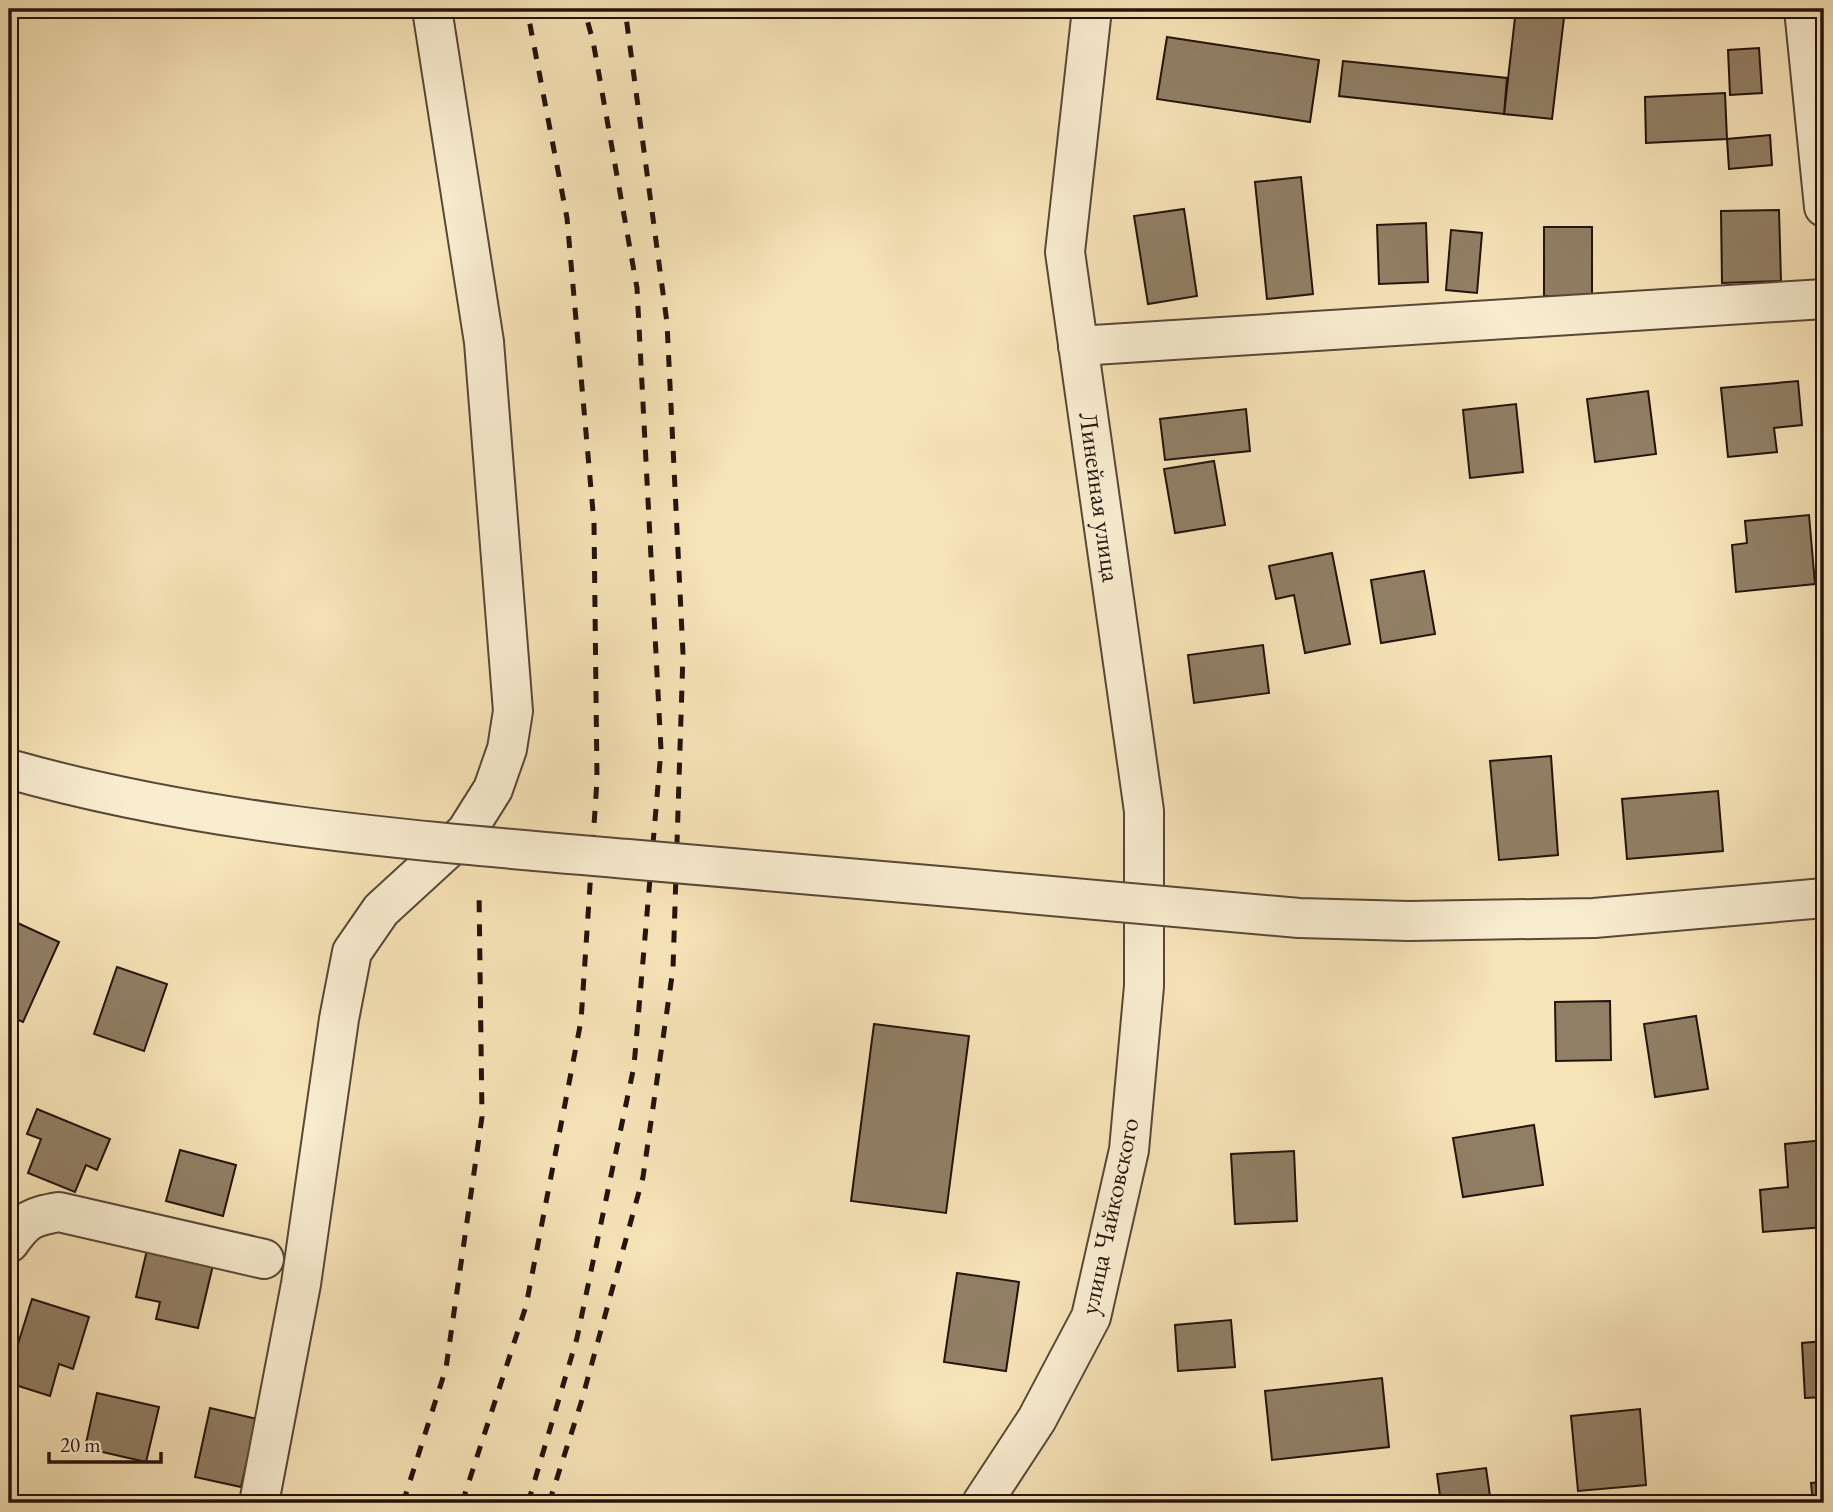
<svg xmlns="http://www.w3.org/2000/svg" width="1833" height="1512" viewBox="0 0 1833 1512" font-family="'EB Garamond',serif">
	<rect width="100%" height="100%" fill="#f6e3b7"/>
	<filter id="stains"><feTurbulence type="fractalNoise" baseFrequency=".00286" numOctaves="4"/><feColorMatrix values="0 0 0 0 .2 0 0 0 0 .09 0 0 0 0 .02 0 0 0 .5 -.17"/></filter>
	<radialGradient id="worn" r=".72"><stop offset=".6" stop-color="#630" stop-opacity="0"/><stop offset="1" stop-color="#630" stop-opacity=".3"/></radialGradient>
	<g fill="#917f65" stroke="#23130d" stroke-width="2">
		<polygon points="1516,9 1565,9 1552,119 1504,114"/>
		<polygon points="1167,37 1319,60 1310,122 1157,99"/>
		<polygon points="1759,48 1762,93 1730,95 1728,50"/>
		<polygon points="1343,61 1507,78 1504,114 1339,96"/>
		<polygon points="1725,93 1727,139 1646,143 1645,97"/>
		<polygon points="1770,135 1772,165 1729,169 1727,139"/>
		<polygon points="1301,177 1313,294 1267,299 1255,182"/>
		<polygon points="1184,209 1197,296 1148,304 1134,216"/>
		<polygon points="1779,210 1781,281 1722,283 1721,211"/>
		<polygon points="1426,223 1428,282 1379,284 1377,225"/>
		<rect x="1544" y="227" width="48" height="69"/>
		<polygon points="1451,230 1482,233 1477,293 1446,290"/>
		<polygon points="1798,381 1802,425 1774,428 1777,452 1728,457 1721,388"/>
		<polygon points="1648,391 1656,454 1595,462 1587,399"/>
		<polygon points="1516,404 1523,472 1470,478 1463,410"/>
		<polygon points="1246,409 1250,451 1165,460 1160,419"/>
		<polygon points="1214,461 1225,525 1175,533 1164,469"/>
		<polygon points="1809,515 1815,584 1736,592 1732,545 1747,543 1745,521"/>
		<polygon points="1332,553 1350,644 1305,653 1294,595 1276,599 1269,566"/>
		<polygon points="1424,571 1435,634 1381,643 1371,580"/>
		<polygon points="1263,645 1269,693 1194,703 1188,655"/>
		<polygon points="1551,756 1558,855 1499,860 1490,761"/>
		<polygon points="1718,791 1723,851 1627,859 1622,799"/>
		<polygon points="9,919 59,942 23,1022 9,1016"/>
		<polygon points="117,967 167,984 144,1051 94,1034"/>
		<polygon points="1610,1001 1611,1060 1556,1061 1555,1002"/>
		<polygon points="1696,1016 1708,1089 1655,1097 1644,1024"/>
		<polygon points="874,1024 969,1036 946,1213 851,1201"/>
		<polygon points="37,1109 110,1139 97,1170 86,1165 75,1192 28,1173 41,1139 27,1134"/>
		<polygon points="1534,1125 1543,1185 1463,1197 1453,1138"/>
		<polygon points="1824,1140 1824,1227 1763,1232 1760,1190 1788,1187 1785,1144"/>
		<polygon points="180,1150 236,1165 223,1216 166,1201"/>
		<polygon points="1294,1151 1297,1221 1235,1224 1231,1154"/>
		<polygon points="147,1250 213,1265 198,1328 156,1319 160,1302 136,1297"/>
		<polygon points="957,1273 1019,1282 1006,1371 944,1362"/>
		<polygon points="32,1299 89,1317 73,1369 59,1364 50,1396 9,1383 9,1373"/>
		<polygon points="1231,1320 1235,1367 1178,1371 1175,1325"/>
		<polygon points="1824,1341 1824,1397 1805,1398 1802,1343"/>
		<polygon points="1382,1378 1389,1447 1272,1460 1265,1391"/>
		<polygon points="97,1393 159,1407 146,1462 85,1448"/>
		<polygon points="210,1408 257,1419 241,1487 195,1477"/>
		<polygon points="1640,1409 1646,1485 1578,1491 1571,1416"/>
		<polygon points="1486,1468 1491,1503 1441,1503 1437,1474"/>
		<polygon points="1824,1482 1824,1503 1813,1503 1811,1483"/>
	</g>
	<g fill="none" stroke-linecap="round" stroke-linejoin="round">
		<g stroke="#584738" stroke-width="42">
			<g id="minor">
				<polyline points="1804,9 1824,207"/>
				<polyline points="1078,346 1824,299"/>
				<path d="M9 1243C26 1219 31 1217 59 1212L264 1259"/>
				<polyline points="259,1503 301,1284 339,1019 352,952 381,910 466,832 493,789 507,749 513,711 484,342 432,9"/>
				<polyline points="982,1503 1037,1419 1091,1317 1129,1150 1144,986 1144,811 1065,252 1092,9"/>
			</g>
		</g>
		<use href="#minor" stroke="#f9edd0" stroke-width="38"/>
		<g stroke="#23130d" stroke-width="5" stroke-dasharray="12 12" stroke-linecap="butt">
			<polyline points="403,1503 446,1368 482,1117 479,892"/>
			<polyline points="462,1503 526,1306 581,1021 597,780 594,523 567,218 527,9"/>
			<polyline points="528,1503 577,1338 634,1066 661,750 637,288 593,41 584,9"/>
			<polyline points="549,1503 581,1403 643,1177 673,969 683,654 667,323 625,9"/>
		</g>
		<g stroke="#584738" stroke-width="42" stroke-linecap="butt">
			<path id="minor-bridge" d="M9 769C210 826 421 841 628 859 852 878 1075 898 1299 918L1409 921 1594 918 1824 898"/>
		</g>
		<use href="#minor-bridge" stroke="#f9edd0" stroke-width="38"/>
	</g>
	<g text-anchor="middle" stroke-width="5" stroke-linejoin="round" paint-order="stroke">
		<g font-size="26" fill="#23130d" stroke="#f9edd0">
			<text transform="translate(1100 497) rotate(82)" y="9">Линейная улица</text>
			<text transform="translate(1109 1216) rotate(-78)" y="9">улица Чайковского</text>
		</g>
	</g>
	<rect width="1833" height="1512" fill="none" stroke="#f6e3b7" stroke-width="35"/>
	<rect x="10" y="10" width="1812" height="1491" fill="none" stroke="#23130d" stroke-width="3.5"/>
	<rect x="18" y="18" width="1798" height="1477" fill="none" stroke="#23130d" stroke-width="2"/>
	<path d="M49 1452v10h112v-10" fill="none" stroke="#23130d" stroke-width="3.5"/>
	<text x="60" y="1452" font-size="21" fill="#23130d" stroke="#f9edd0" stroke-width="5" paint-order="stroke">20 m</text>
	<rect width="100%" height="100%" filter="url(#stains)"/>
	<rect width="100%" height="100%" fill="url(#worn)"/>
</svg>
